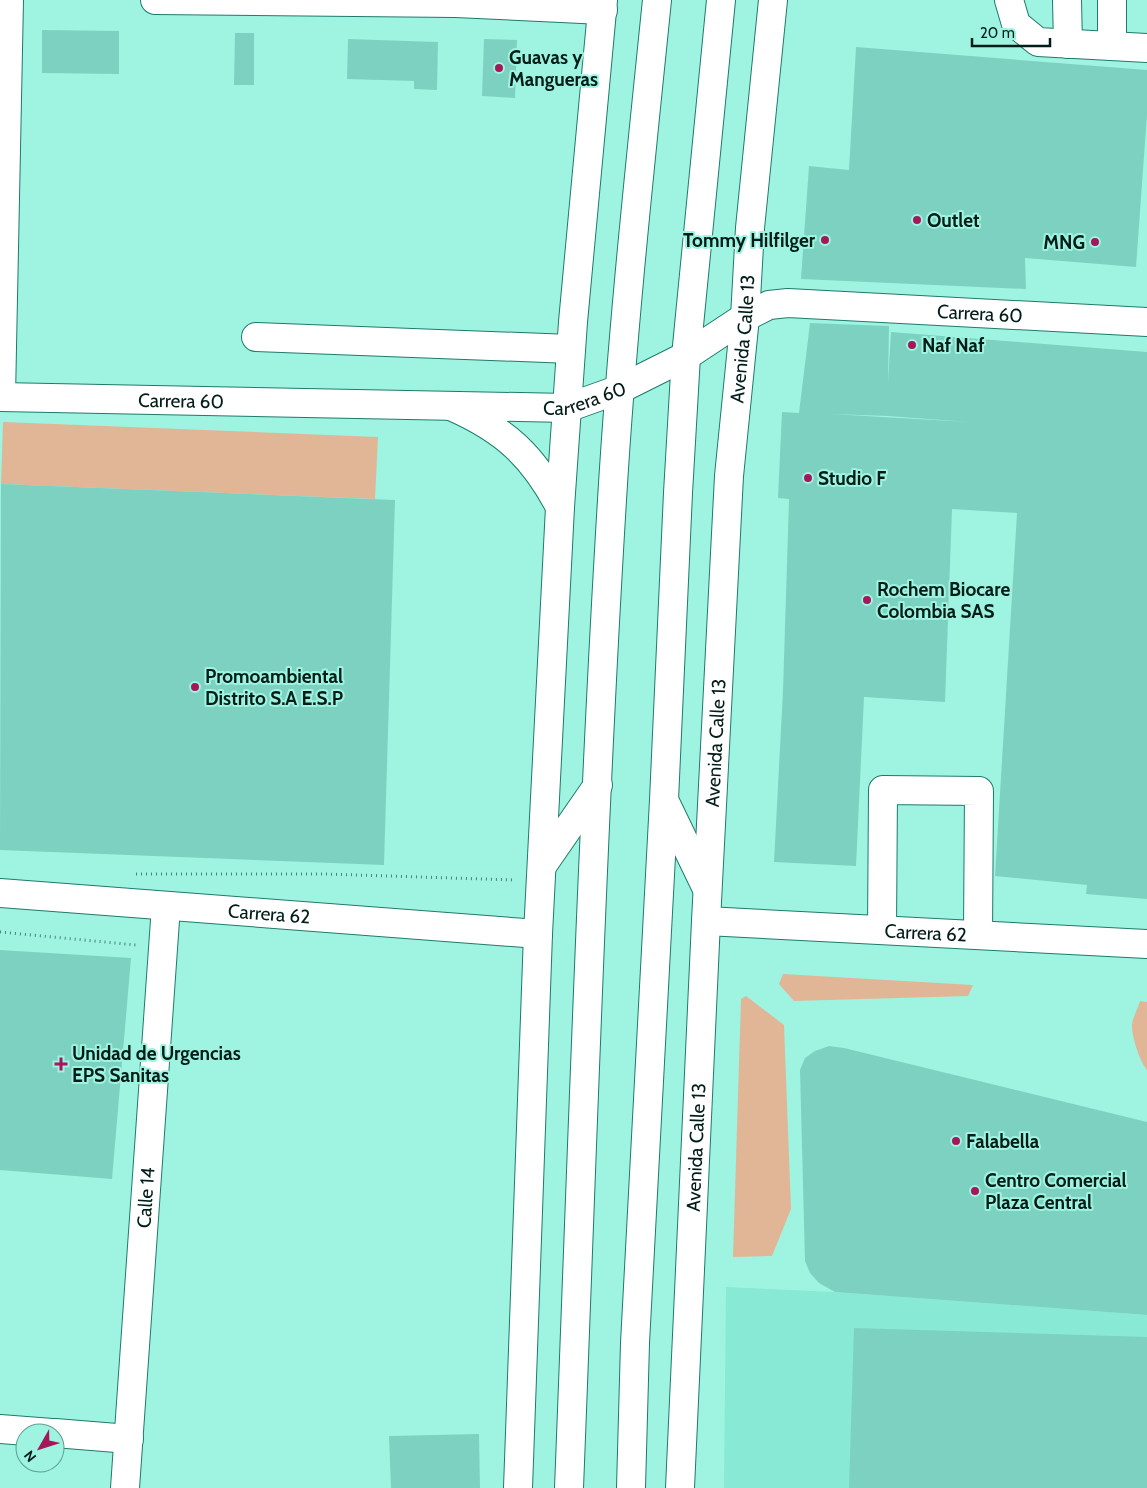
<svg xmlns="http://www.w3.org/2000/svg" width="1147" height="1488" viewBox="0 0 1147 1488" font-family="Cabin,sans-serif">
	<rect width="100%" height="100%" fill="#9ef4e1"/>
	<polygon fill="#88e9d5" points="726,1287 835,1292 1147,1315 1147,1488 724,1488"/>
	<g fill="#e0b697">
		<polygon points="3,422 378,437 375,499 1,484"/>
		<polygon points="783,974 973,985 968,996 794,1001 779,984"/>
		<polygon points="746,996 784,1025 791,1209 772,1256 733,1257 741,999"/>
		<path d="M1140 1001 1147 1002V1070C1140 1062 1131 1035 1132 1024 1133 1017 1138 1008 1140 1001Z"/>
	</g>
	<g fill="#7dd1c0" fill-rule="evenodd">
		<polygon points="42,30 119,31 119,74 42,73"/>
		<polygon points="235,33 254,33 254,85 234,85"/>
		<polygon points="348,39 438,42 437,90 414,89 414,81 347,79"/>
		<polygon points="484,39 517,40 515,98 482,96"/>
		<polygon points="856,47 1147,70 1147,115 1136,267 1025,258 1026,289 801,279 809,166 849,170"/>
		<path d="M810 323 889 326 888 383 891 332 1147 352V899L1086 894 1087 885 995 876 1017 513 952 509 945 702 864 697 856 866 774 862 783 691 789 499 778 498 782 412 799 413ZM831 414 887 416 969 422Z"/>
		<polygon points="1,484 395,500 384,865 0,850"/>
		<polygon points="0,950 131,958 112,1179 0,1170"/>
		<polygon points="829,1046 844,1048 1147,1122 1147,1315 835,1292 819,1283 810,1273 805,1261 800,1070 805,1058 815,1051"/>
		<polygon points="854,1328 1147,1337 1147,1488 849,1488"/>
		<polygon points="479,1434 480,1488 391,1488 389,1436"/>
	</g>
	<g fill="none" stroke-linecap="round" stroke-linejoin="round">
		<g stroke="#1e7a6b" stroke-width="30">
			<g id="minor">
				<polyline points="155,0 456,3 603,10"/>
				<polyline points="1009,0 1016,24 1038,42 1147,48"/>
				<polyline points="1067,0 1068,44"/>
				<polyline points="1112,46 1112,0"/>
				<polyline points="256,337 571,349"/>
				<path id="s1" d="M0 397 567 408 620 389 686 356 745 317 769 305 788 303 1147 322"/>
				<polyline points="1,397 9,0"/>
				<path id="s2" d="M0 893 538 934"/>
				<path id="s3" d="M706 921 1147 944"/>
				<polyline points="882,930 883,790 979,791 978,935"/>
				<polyline points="0,1429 52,1433"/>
				<polyline points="55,1433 129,1439"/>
				<path id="s4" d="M125 1488 166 906"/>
			</g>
		</g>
		<g stroke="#1e7a6b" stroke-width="30">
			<g id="major">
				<path d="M453 407C505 430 533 456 560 507"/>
				<polyline points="665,802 706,887"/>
				<polyline points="542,866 598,785"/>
				<polyline points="518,1488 538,934 560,507 573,322 603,0"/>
				<path d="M569 1488C582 1159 592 829 612 500 622 333 640 166 657 0"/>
				<polyline points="631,1488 635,1343 664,800 678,493 686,356 721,0"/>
				<path id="s5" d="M680 1488 706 921 729 476 745 317 750 228 773 0"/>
			</g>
		</g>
		<g stroke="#4b8276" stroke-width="3" stroke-dasharray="1 4" stroke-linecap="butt">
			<polyline points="136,874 325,874 515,880"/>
			<polyline points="0,932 136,945"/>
		</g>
		<use href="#minor" stroke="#fff" stroke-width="28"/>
		<use href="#major" stroke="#fff" stroke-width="28"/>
	</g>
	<g fill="#a5175a" stroke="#9ef4e1" stroke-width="2">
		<circle cx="499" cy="68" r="5"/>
		<circle cx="917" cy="220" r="5"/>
		<circle cx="825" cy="240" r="5"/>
		<circle cx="1095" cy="242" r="5"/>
		<circle cx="912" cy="345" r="5"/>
		<circle cx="808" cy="478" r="5"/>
		<circle cx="867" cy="600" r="5"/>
		<circle cx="195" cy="687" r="5"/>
		<path d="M58.5 1056.5h5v5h5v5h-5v5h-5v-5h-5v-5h5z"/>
		<circle cx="956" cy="1141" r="5"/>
		<circle cx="975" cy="1191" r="5"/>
	</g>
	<g text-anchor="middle" stroke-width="4" stroke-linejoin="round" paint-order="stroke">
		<g font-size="19" font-weight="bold" fill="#021d18" stroke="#9ef4e1" text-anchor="start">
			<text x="509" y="64">Guavas y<tspan x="509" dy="22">Mangueras</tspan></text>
			<text x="927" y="227">Outlet</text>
			<text x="815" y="247" text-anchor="end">Tommy Hilfilger</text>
			<text x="1085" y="249" text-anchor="end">MNG</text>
			<text x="922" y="352">Naf Naf</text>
			<text x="818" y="485">Studio F</text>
			<text x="877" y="596">Rochem Biocare<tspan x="877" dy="22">Colombia SAS</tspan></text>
			<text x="205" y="683">Promoambiental<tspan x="205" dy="22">Distrito S.A E.S.P</tspan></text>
			<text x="72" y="1060">Unidad de Urgencias<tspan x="72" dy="22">EPS Sanitas</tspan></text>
			<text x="966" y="1148">Falabella</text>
			<text x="985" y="1187">Centro Comercial<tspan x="985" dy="22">Plaza Central</tspan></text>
		</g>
		<g font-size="19" fill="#021d18" stroke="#9ef4e1">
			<text dy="7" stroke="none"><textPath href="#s1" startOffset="1006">Carrera 60</textPath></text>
			<text dy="7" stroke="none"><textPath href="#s5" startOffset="1151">Avenida Calle 13</textPath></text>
			<text dy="7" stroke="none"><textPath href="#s1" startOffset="586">Carrera 60</textPath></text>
			<text dy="7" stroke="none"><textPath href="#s1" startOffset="181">Carrera 60</textPath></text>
			<text dy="7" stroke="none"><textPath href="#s5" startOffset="746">Avenida Calle 13</textPath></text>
			<text dy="7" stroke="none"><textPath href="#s2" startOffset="270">Carrera 62</textPath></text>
			<text dy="7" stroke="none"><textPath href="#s3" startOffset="220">Carrera 62</textPath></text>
			<text dy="7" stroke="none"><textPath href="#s5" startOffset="341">Avenida Calle 13</textPath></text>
			<text dy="7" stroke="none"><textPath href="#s4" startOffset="291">Calle 14</textPath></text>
		</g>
	</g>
	<g transform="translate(40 1448) rotate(231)"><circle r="24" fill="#9ef4e1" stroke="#609e91"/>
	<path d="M0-4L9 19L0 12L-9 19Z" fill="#a5175a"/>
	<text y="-8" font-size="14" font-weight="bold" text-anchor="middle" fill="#021d18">N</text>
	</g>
	<path d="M972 38v8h78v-8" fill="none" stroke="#021d18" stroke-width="2.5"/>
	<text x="980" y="38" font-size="15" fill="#021d18" stroke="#9ef4e1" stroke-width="4" paint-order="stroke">20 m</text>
</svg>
